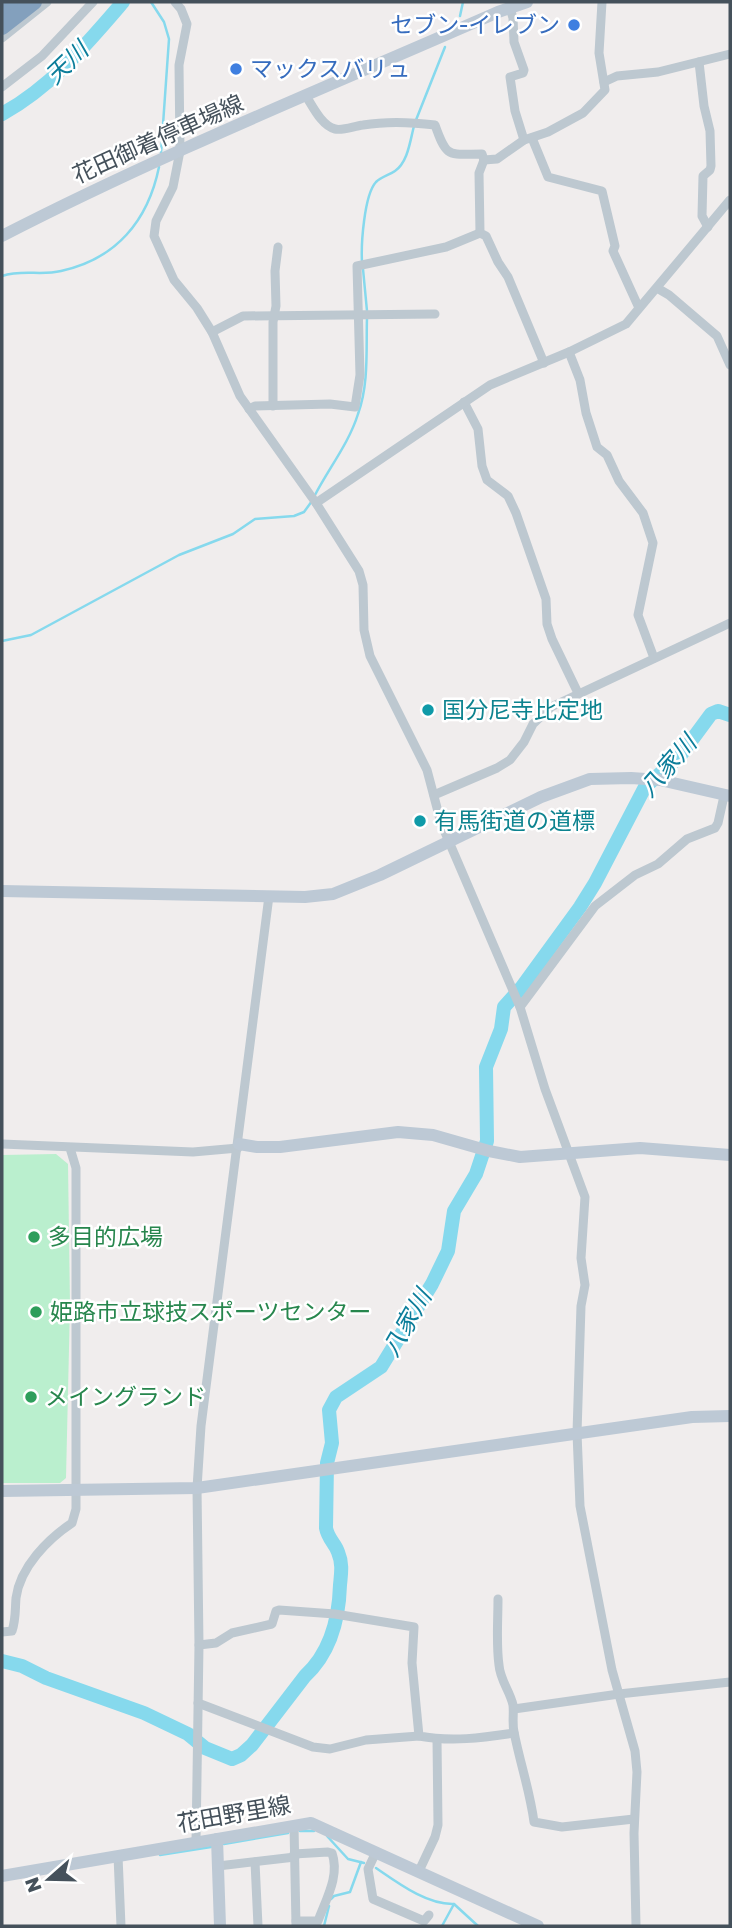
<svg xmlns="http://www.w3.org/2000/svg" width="732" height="1928" viewBox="0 0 732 1928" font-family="'Golos Text','Noto Sans JP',sans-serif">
	<rect width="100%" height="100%" fill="#f0eded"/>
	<polygon fill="#baefce" points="56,1154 68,1164 70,1305 66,1478 60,1483 2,1483 2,1155"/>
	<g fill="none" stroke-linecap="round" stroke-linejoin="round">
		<g stroke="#86d9ed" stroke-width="2.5">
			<polyline points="151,2 164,22 169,39 161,153"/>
			<polyline points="460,16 463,2"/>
			<polyline points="416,120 445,47"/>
			<path d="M362 262C361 245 364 195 376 182 381 177 389 175 395 171 408 162 410 141 414 126"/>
			<polyline points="363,269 367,311"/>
			<path d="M2 276C23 269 40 276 61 271 116 259 148 221 159 167"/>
			<path d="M315 495C329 468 349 443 358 414 369 384 366 349 367 318"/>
			<polyline points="2,641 31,635 179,555 233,534 255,519 294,516 304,512 312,501"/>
			<polyline points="300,1831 314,1831"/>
			<polyline points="327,1836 348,1859 364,1863"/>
			<polyline points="224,1844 288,1833"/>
			<polyline points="160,1855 211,1847"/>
			<path d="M376 1868C398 1883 427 1905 454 1904"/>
			<polyline points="331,1899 334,1896 350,1892 361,1862"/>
			<polyline points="324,1926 329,1906"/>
			<polyline points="442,1926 454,1904 478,1926"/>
		</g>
		<g stroke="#86d9ed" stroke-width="14">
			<path d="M2 114C51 87 87 44 123 2"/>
			<path d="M2 1661 22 1666 46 1678 144 1713 188 1734 205 1748 232 1759 241 1755 252 1745 305 1676C330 1653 339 1618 340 1585 341 1574 343 1564 338 1552 335 1543 328 1539 326 1528L327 1463 332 1443 329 1410 336 1397 381 1367 432 1284 448 1251 454 1211 476 1174 487 1141 486 1067 501 1029 504 1007 521 988 580 907 595 883 645 787 680 756 711 714 718 711 730 715"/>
		</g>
		<g stroke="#6f8ba9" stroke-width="19">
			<g id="highway">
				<polyline points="2,13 16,2"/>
				<polyline points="2,27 34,2"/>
			</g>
		</g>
		<g stroke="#bdc8d0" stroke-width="9">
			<polyline points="175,2 181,9 187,24 179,65 180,151 173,187 156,221 154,236 174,280 197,308 212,332 240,396 316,503 359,571 363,585 364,630 370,656 427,770 441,823 520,1007 545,1089 585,1197 581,1258 585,1285 581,1306 577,1433 580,1506 612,1670 635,1751 637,1772 634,1833 636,1926"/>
			<polyline points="510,8 513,18 514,42 524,70 523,73 510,77 515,111 524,140"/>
			<polyline points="2,38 47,2"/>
			<polyline points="699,62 704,106 710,131 711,166 710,170 703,176 702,216 708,227"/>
			<polyline points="604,82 617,76 658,72 730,54"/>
			<polyline points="2,87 42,56 93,2"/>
			<path d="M306 96C313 107 322 126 335 129 343 131 354 126 363 125 387 121 411 122 435 125 447 159 448 154 482 154L484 160"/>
			<polyline points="532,138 548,177 602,191 615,246 613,251 639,308"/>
			<polyline points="484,160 497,159 524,140 548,132 583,113 605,90 599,53 602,2"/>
			<polyline points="484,160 479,173 480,233 486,236 498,262 508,277 544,363"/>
			<polyline points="657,288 669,295 717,336 730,365"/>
			<polyline points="212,332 243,316 435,314"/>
			<polyline points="569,352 580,380 586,413 597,447 607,455 619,481 643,513 653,543 638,615 654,658"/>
			<polyline points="464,402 478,429 482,466 487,480 508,496 516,513 546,599 547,624 552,639 578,693"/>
			<polyline points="273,406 273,322 276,306 275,271 278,247"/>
			<polyline points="249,409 255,406 330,404 355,407 360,375 357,266 446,247 480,233"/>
			<polyline points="316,503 490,385 569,352 626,324 730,200"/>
			<polyline points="434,795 497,768 510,760 524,742 533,724 551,707 730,623"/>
			<polyline points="520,1007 595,906 635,875 658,864 687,839 715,828 718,823 724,796"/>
			<polyline points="2,1144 193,1152 238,1148"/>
			<path d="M498 1599C498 1621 496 1644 499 1665 500 1680 510 1691 513 1705 514 1714 512 1723 514 1732 520 1763 530 1791 534 1822L562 1827 634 1819"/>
			<path d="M2 1632 12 1631C16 1619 15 1610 16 1598 20 1567 48 1539 72 1523L76 1509V1168L70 1148"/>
			<path d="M199 1645 216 1643 232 1633 272 1624 276 1611 279 1610 335 1614 414 1627 412 1663 419 1736C451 1742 482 1738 514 1733"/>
			<polyline points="198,1703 313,1747 330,1749 366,1740 419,1736"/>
			<polyline points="514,1709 619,1694 730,1682"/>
			<polyline points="294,1826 296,1925"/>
			<polyline points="196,1842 199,1645 197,1488 201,1426 269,896"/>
			<polyline points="376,1852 368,1869 373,1899 424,1921 429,1915"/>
			<path d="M294 1854 328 1852 332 1853C340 1876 326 1899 318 1921H296"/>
			<polyline points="118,1856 121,1926"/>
			<polyline points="255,1862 258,1926"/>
			<polyline points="218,1866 295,1857"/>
			<polyline points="419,1871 435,1837 438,1825 437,1739"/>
		</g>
		<g stroke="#bdc9d5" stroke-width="12">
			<path d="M2 236C163 153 332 85 498 12L527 2"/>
			<polyline points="2,891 305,897 333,894 380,875 541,797 590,779 631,778 660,780 730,796"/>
			<polyline points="239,1144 257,1147 280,1147 398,1132 433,1135 489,1151 520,1157 640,1148 730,1155"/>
			<polyline points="2,1491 197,1488 692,1417 730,1416"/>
			<polyline points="217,1839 220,1926"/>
			<polyline points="2,1876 311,1823 538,1926"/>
		</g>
		<use href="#highway" stroke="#83a0bd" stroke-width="16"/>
	</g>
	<g fill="#3f7fe0" stroke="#fff" stroke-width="2.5">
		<circle cx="574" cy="25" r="7"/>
		<circle cx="236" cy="69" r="7"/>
	</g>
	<g fill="#0f9aa8" stroke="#fff" stroke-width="2.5">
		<circle cx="428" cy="710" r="7"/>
		<circle cx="420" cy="821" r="7"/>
	</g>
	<g fill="#2e9e5b" stroke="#fff" stroke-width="2.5">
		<circle cx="34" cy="1237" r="7"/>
		<circle cx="36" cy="1312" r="7"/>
		<circle cx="31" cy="1397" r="7"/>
	</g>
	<g text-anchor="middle" stroke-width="5" stroke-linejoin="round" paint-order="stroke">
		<g font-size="23" fill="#366cbe" stroke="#fff" text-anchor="end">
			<text x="560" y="33">セブン-イレブン</text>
			<text x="250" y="77" text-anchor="start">マックスバリュ</text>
		</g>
		<g font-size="23" fill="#45515b" stroke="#fff">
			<text transform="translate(158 139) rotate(-24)" y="8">花田御着停車場線</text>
			<text transform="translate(234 1814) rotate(-10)" y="8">花田野里線</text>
		</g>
		<g font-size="23" fill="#0d838f" stroke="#fff" text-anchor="start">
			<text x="442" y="718">国分尼寺比定地</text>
			<text x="434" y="829">有馬街道の道標</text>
		</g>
		<g font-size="23" fill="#27864d" stroke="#fff" text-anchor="start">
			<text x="48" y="1245">多目的広場</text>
			<text x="50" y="1320">姫路市立球技スポーツセンター</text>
			<text x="45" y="1405">メイングランド</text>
		</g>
		<g font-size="24" font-style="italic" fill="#0b7d9a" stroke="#fff">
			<text transform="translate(67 63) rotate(-44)" y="8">天川</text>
			<text transform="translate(668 766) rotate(-49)" y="8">八家川</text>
			<text transform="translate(407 1323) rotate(-60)" y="8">八家川</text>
		</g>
	</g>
	<rect width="732" height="1928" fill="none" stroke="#45515b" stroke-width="7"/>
	<g transform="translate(49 1879) rotate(250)" stroke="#ffffff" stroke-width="5" paint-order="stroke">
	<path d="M0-5L12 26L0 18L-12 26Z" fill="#45515b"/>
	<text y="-10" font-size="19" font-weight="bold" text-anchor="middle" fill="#45515b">N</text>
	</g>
</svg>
